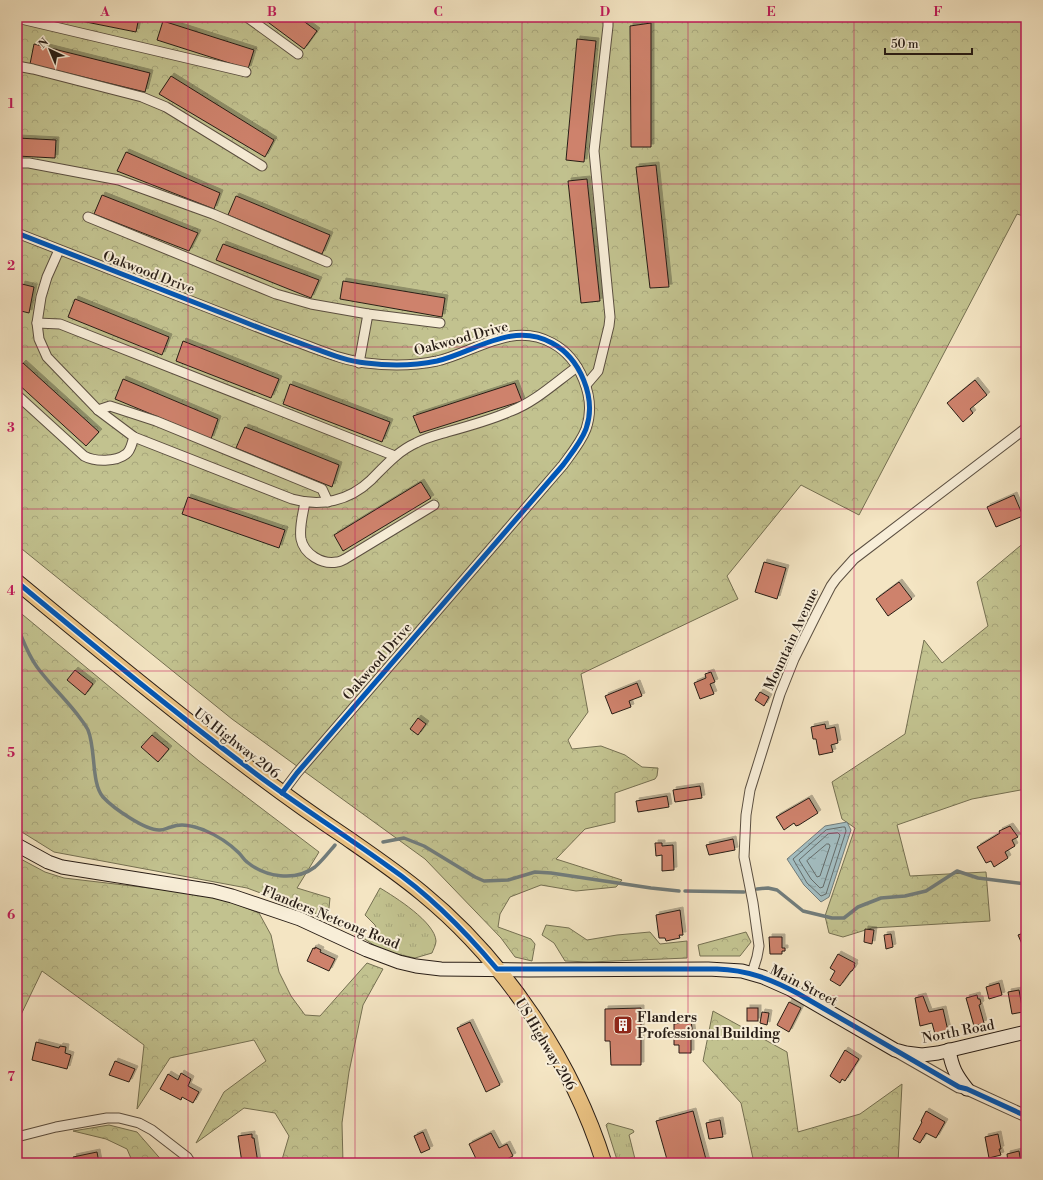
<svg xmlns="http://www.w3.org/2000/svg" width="1043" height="1180" viewBox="0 0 1043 1180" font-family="'Libre Bodoni',serif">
	<defs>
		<pattern id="grass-tufts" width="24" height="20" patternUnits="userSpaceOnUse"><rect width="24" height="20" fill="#c2c28f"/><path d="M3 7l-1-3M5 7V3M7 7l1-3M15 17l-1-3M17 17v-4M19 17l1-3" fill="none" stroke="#a7a67b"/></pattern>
		<pattern id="forest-crowns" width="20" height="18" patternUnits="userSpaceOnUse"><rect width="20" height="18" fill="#c2c28f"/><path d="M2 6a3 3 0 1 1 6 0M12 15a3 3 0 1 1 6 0" fill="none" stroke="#a7a67b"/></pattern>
		<pattern id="water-ripples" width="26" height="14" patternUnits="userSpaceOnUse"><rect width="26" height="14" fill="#a2bcbf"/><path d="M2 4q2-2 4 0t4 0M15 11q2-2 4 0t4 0" fill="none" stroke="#8ca1a3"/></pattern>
		<filter id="shadow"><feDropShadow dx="3" dy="-3" stdDeviation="0" flood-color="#0004"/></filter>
	</defs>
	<rect width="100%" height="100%" fill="#f4e5c3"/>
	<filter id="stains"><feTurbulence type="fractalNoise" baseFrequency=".005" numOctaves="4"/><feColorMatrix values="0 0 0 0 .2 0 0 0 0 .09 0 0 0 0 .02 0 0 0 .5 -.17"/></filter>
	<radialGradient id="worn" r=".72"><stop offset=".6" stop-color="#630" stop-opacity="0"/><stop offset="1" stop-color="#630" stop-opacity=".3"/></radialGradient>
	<g fill="url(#grass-tufts)" stroke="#757052">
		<path d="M380 888C395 897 435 922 436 941 436 945 433 950 432 953L415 958 383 951 363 938 377 930 375 925 365 915Z"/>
		<polygon points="608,1123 633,1130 634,1132 629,1135 636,1163 618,1163 606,1125"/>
	</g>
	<g fill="url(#forest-crowns)" stroke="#757052">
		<polygon points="17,17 1026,17 1026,217 1017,214 859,515 801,485 727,576 738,599 581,674 588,712 568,740 572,749 601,746 625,755 642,767 658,768 657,776 655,779 615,793 615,822 585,829 556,859 622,880 616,887 576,891 541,885 510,897 500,914 498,927 531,939 535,944 532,961 515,957 501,938 425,859 232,719 17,545"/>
		<polygon points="1026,541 1026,789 972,799 897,825 910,876 986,872 990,921 872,928 843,937 829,933 825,916 855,828 842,819 832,782 905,734 924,640 942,663 988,626 977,582"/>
		<polygon points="17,610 199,761 319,852 297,888 330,898 328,918 247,888 54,852 17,829"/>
		<polygon points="17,857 45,872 64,878 175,891 221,898 259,913 271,935 279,972 291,996 305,1015 320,1016 367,963 383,969 363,1005 349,1072 342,1123 343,1163 281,1163 289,1136 275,1113 244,1108 196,1143 224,1092 266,1061 254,1040 170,1058 137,1109 144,1045 42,971 17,1023"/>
		<polygon points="546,925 569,928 587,940 617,935 650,932 660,944 687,941 687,958 590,962 565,961 554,943 542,935"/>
		<polygon points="746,932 751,942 740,956 700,956 698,945"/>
		<polygon points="713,1011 787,1052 798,1132 860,1114 902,1084 898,1163 754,1163 741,1103 703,1061"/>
		<polygon points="109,1125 137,1132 164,1163 133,1163 127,1149 106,1139 73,1131"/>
	</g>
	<polygon fill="url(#water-ripples)" stroke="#717c7b" points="847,822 851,830 829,897 821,902 804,885 787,859 825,826"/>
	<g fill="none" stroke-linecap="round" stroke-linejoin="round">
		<g stroke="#656c6a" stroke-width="1">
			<polygon points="843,827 845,827 846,831 826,894 821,896 807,883 793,859 826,830"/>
			<polygon points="838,833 840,835 823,887 820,888 811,879 799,860 828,834"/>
			<polygon points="827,844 829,844 830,846 820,876 817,877 807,861"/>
		</g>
		<g stroke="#717c7b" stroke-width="3.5">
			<path d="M17 626C23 640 28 655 37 667 50 685 67 700 80 718 83 722 86 726 88 730 96 749 91 783 103 797 113 808 146 831 160 830 164 830 167 828 171 827 182 823 193 826 204 830 216 835 230 844 239 853 242 856 244 860 247 862 265 877 295 882 315 867 322 861 329 852 335 845"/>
			<polyline points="383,842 404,838 424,846 475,877 484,881 508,880 535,872 551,873 651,888 679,891"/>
			<polyline points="757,889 768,888 777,890 803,911 832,918 844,918 858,907 881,898 905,896 926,891 957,871 978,878 1026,884"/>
			<polyline points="685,891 744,892"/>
		</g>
	</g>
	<g fill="#ce826c" stroke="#281d16" filter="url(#shadow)">
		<polygon points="61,17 139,17 136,32"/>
		<polygon points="261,17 298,17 317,31 304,49"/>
		<polygon points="163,21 254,50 248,69 157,40"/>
		<polygon points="651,23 651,147 631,147 630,26"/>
		<polygon points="577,39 596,41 584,162 566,160"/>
		<polygon points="34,44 150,73 145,92 30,64"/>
		<polygon points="171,76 274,140 265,157 159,94"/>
		<polygon points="17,138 56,140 55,158 17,156"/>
		<polygon points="126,152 220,193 214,209 117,171"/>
		<polygon points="656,165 669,287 650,288 636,167"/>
		<polygon points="587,179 600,301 581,303 568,181"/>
		<polygon points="102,195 198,233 189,251 94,214"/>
		<polygon points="236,196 330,235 322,254 228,215"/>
		<polygon points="223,244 319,280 311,298 216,260"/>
		<polygon points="343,281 445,298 442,317 340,299"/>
		<polygon points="22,284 34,287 29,313 17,310"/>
		<polygon points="75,299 169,337 162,355 68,317"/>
		<polygon points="183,341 279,379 271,398 176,361"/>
		<polygon points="23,363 99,432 86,446 17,383 17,369"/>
		<polygon points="123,379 218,419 211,439 115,399"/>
		<polygon points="975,380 987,395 970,409 973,413 963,422 947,403"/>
		<polygon points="515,383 522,401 420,433 413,416"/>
		<polygon points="290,384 390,422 382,442 283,404"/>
		<polygon points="245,427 339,465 332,487 236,448"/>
		<polygon points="421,482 431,498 343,551 334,535"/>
		<polygon points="1014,495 1023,516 996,527 987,507"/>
		<polygon points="188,497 285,530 279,548 182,514"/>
		<polygon points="764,562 786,568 777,599 755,592"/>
		<polygon points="899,582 912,599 888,616 876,599"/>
		<polygon points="75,670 93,684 85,695 67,680"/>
		<polygon points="711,672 715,682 710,684 714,694 700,699 694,683 706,678 705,674"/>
		<polygon points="637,683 642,696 629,701 631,707 612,714 605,696"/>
		<polygon points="760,692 769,697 764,706 755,700"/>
		<polygon points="418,718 426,724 418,735 410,729"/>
		<polygon points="825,724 826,729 835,727 838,743 831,745 833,752 819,755 816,739 813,739 811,727"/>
		<polygon points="152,735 169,749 158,762 141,747"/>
		<polygon points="700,786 702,798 675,802 673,790"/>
		<polygon points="667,796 669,807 638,812 636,801"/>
		<polygon points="809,798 818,813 799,825 796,826 794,823 784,830 776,817"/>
		<polygon points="1010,826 1018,837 1012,840 1015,846 1005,852 1008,858 994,867 991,861 986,863 977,847 1000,833 999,831"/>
		<polygon points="733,839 735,850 709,855 706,845"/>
		<polygon points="655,843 662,843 662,846 673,845 674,870 662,871 662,855 656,856"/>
		<polygon points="680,910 683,935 679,935 680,938 666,941 665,938 659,938 656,915"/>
		<polygon points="865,929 874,930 872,944 864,942"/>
		<polygon points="1026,932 1026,943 1022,944 1018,935"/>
		<polygon points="891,934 893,947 886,949 884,935"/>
		<polygon points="769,937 782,937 782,948 785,948 785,951 782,951 782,954 770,954"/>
		<polygon points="315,947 321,950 320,952 335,959 329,971 307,961 313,948 315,949"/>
		<polygon points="838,954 855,963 854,965 855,966 852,971 851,971 840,986 830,980 835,971 830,968"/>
		<polygon points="999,983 1002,995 989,999 986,987"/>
		<polygon points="1019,990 1023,1012 1012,1014 1008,992"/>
		<polygon points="977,995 978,999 980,999 981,1004 979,1005 984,1023 974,1026 966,998"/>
		<polygon points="923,996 929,1012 943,1009 948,1031 935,1034 932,1023 920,1026 915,998"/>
		<polygon points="789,1002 801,1008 789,1032 777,1025"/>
		<polygon points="641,1008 641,1065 611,1065 610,1041 605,1041 605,1009"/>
		<rect x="747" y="1008" width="11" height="13"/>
		<polygon points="762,1012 769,1013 767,1025 760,1023"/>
		<polygon points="681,1021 691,1021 693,1035 691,1035 691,1053 679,1053 679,1045 674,1045 674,1024 681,1023"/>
		<polygon points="470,1022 500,1085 486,1092 457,1028"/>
		<polygon points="36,1042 59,1048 60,1046 66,1047 65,1053 71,1055 67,1069 32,1060"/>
		<polygon points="845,1050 859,1059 845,1081 842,1079 840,1083 830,1076"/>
		<polygon points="115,1061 135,1069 129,1082 109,1075"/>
		<polygon points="181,1073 191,1079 188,1086 199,1092 193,1103 182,1097 181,1100 160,1089 168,1074 178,1080"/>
		<polygon points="693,1111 707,1163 668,1163 656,1121"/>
		<polygon points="926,1111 945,1122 936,1138 926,1133 920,1143 913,1139 922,1122 921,1121"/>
		<polygon points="720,1120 723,1137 709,1139 706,1123"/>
		<polygon points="423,1132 430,1149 421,1153 414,1136"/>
		<polygon points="491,1133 499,1148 507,1144 513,1156 505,1160 507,1163 478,1163 469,1144"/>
		<polygon points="252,1134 252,1138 254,1138 258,1163 242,1163 238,1136"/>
		<polygon points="998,1134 1001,1149 999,1149 1001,1155 989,1158 985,1137"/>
		<polygon points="1019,1151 1021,1163 1008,1163 1007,1154"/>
		<polygon points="97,1152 99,1163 75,1163 73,1157"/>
	</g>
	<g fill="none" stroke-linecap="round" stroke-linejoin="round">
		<g stroke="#5b4f41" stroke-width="11">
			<g id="minor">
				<polyline points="247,17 298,54"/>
				<polyline points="17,18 246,72"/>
				<polyline points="17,66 33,69 142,97 166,107 262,166"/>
				<polyline points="17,163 29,163 119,180 213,214 327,262"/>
				<polyline points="88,217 276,294 311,304 368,314 440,323"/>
				<path d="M17 233C92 262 167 292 242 321 264 330 286 338 308 346 327 353 346 361 366 363 390 366 413 366 437 361 475 352 512 321 552 343 580 358 597 398 586 429 581 442 571 454 563 465L297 773 282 793"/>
				<path d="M59 250 47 277 41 297 37 323 39 339 47 357 98 410 134 437 292 499C321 507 349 501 371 480 385 466 398 451 416 443 425 438 437 435 447 432 469 426 491 420 511 411 535 402 556 382 577 367"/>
				<polyline points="37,323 60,324 395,456"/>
				<polyline points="359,363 368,314"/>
				<polyline points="586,385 598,371 609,326 610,317 594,151 608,26 608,17"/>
				<path d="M17 395 84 456C95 462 116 462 126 454 131 451 132 442 134 437"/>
				<polyline points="98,410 110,406 156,421 322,489 328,502"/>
				<path d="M305 502C303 514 299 527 301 539 304 554 322 565 337 562 340 562 343 560 345 559L434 505"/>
				<polyline points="752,973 757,957 759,946 753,903 744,857 746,815 750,790 780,694 794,659 817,613 831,586 836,579 854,559 1026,428"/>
				<polyline points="17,1137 56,1127 107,1118 119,1118 139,1123 152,1130 187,1157 191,1163"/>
			</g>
		</g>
		<g stroke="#5b4f41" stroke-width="13">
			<polyline id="tertiary" points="898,1052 959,1087 967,1089 1026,1116"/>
		</g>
		<g stroke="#281d16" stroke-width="15">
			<g id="secondary">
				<polyline points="17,845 48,862 62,867 213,891 232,896 300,919 367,950 399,962 416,966 441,969 528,970 708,969 742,971 763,977 790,989 895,1050 906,1053 922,1055 938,1053 1026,1032"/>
				<path d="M949 1050C952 1068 956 1075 967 1089"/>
			</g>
		</g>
		<g stroke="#281d16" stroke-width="17">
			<path id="trunk" d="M17 582C91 643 164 704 241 762 275 788 311 814 347 838 373 856 398 873 422 893 505 961 572 1061 604 1163"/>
		</g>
		<use href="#minor" stroke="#f8eed8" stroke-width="9"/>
		<use href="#tertiary" stroke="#f8eed8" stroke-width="11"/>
		<use href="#secondary" stroke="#f8eed8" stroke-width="13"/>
		<use href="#trunk" stroke="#eac282" stroke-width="15"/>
		<g stroke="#f8eed8" stroke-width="8">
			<g id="cycleway">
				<path d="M17 233C92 262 167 292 242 321 264 330 286 338 308 346 327 353 346 361 366 363 390 366 413 366 437 361 475 352 512 321 552 343 580 358 597 398 586 429 581 442 571 454 563 465L297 773 282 793"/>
				<path d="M17 582C99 650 181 718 267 782 307 811 349 838 389 867 430 895 465 931 497 969H717C747 970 771 979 797 993L959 1087 967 1089 1026 1116"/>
			</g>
		</g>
		<use href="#cycleway" stroke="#0057b8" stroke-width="5"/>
	</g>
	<path fill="none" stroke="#c2185b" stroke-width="1" stroke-opacity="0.55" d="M188 17V1163M355 17V1163M522 17V1163M688 17V1163M854 17V1163M17 184H1026M17 347H1026M17 509H1026M17 671H1026M17 833H1026M17 996H1026"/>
	<defs>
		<g id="building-square" transform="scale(1)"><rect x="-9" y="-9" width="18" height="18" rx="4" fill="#8f2418" stroke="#f8eed8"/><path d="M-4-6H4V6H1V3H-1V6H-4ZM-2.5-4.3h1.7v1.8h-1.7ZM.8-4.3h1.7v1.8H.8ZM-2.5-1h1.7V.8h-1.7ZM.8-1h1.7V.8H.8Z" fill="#fff"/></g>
	</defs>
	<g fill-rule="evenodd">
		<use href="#building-square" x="623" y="1025"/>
	</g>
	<g text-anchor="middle" stroke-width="4" stroke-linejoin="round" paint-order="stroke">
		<g font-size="14" fill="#281d16" stroke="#f8eed8">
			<text transform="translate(149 272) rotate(21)" y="5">Oakwood Drive</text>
			<text transform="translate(461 338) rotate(-15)" y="5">Oakwood Drive</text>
			<text transform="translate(791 639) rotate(-65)" y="5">Mountain Avenue</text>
			<text transform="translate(377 661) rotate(-49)" y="5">Oakwood Drive</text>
			<text transform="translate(237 743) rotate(38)" y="5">US Highway 206</text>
			<text transform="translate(331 917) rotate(22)" y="5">Flanders Netcong Road</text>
			<text transform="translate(804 985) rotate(27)" y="5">Main Street</text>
			<text transform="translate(958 1031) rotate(-11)" y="5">North Road</text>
			<text transform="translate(546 1044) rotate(59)" y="5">US Highway 206</text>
		</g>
		<g font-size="14" font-weight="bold" fill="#281d16" stroke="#f8eed8" text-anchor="start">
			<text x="637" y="1022">Flanders<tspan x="637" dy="16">Professional Building</tspan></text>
		</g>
	</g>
	<rect width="1043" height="1180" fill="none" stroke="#f4e5c3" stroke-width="44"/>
	<g transform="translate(50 50) rotate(316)" stroke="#f8eed8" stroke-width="3" paint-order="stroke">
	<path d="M0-3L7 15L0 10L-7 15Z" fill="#281d16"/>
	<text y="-6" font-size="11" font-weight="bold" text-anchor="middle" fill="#281d16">N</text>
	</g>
	<path d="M885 48v6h87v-6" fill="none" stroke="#281d16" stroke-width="2"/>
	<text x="891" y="48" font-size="12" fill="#281d16" stroke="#f8eed8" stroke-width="3" paint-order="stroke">50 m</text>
	<rect x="22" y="22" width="999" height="1136" fill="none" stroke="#c2185b" stroke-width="1.5"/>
	<g font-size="13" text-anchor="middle" font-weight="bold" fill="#c2185b">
		<text x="105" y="16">A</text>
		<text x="272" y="16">B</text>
		<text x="438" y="16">C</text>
		<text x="605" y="16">D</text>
		<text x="771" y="16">E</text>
		<text x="938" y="16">F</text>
		<text x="11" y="108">1</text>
		<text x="11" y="270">2</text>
		<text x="11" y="432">3</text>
		<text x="11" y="595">4</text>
		<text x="11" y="757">5</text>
		<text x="11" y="919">6</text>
		<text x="11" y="1081">7</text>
	</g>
	<rect width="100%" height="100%" filter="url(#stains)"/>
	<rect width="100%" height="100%" fill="url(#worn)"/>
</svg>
